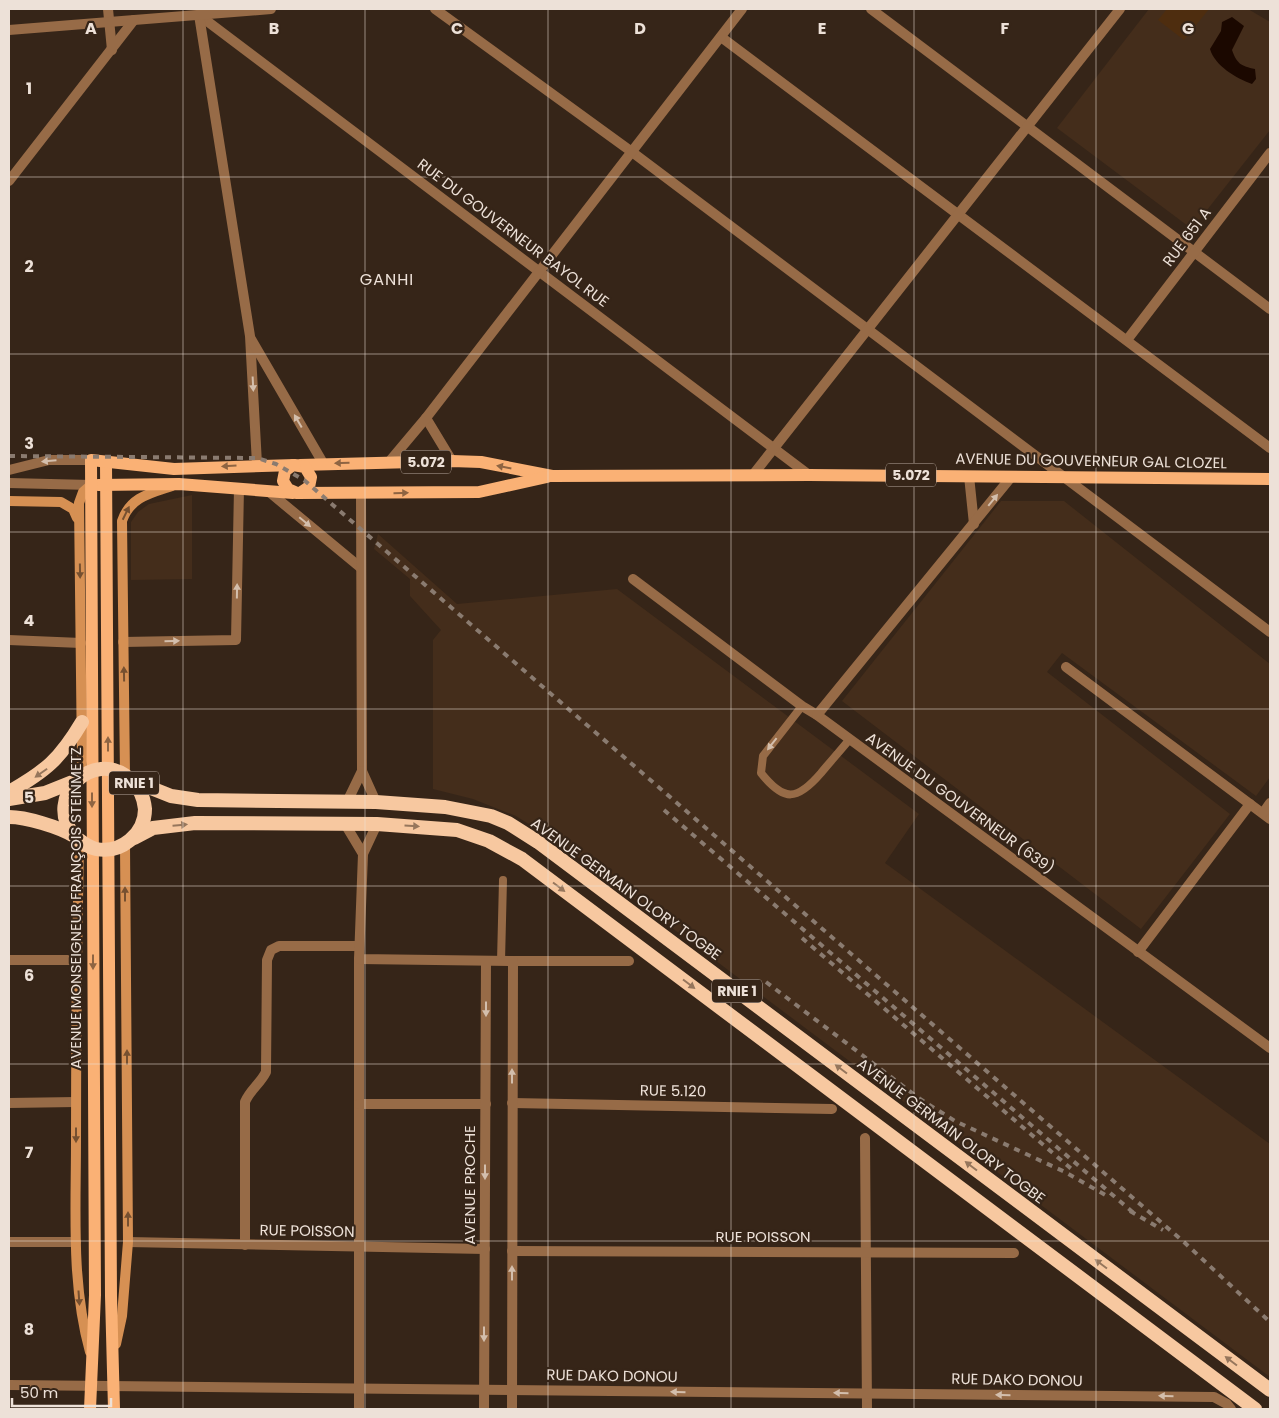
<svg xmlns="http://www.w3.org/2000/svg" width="1279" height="1418" viewBox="0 0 1279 1418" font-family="Poppins,sans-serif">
	<rect width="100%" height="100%" fill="#362518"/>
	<g fill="#442d1b">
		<polygon points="1149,9 1248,9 1270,22 1270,130 1192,229 1057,128"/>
		<polygon points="192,495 192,579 131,580 131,522 138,512 149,504"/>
		<polygon points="1001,501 1064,501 1270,664 1270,777 1256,796 1062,653 1047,672 1230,814 1141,929 842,701"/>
		<polygon points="378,534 457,604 617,589 919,814 885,863 1270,1144 1270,1377 559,843 516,816 473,799 433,789 433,640 441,630 410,596 410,579 374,549"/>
	</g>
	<polygon fill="#4e2d0f" points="1167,9 1209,9 1184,40 1158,20"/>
	<path fill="#1b0800" d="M1232 17 1244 26 1232 50C1237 64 1241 66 1255 69L1256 79 1252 84C1236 78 1215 66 1210 49L1221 31 1222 22Z"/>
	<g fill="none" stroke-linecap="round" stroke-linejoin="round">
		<g stroke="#976b47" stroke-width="8">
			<path d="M802 706 763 756 761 773C784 802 797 801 821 773 830 762 840 751 849 740"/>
			<polyline points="501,961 503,880"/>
		</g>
		<g stroke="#976b47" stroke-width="10">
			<polyline points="108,9 112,50"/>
			<polyline points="435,9 632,152 1270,632"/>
			<polyline points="871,9 1270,309"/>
			<polyline points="199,15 809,475"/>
			<polyline points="199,15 250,336 257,464"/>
			<polyline points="9,30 271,9"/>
			<polyline points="721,37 1270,448"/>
			<polyline points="9,181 134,20"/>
			<polyline points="251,339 323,463"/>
			<polyline points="1127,340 1270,153"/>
			<polyline points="426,418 452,461"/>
			<polyline points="389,462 426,418 742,9"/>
			<polyline points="752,476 1120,9"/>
			<polyline points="969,476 974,524"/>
			<polyline points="633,579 802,706 817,715 1270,1048"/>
			<polyline points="9,640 81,643"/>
			<polyline points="123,642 236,640 239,488"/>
			<polyline points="1066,667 1270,819"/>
			<polyline points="817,715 1012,476"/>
			<polyline points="1263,813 1270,803"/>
			<polyline points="1138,952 1250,804"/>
			<polyline points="359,959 359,1409"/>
			<polyline points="9,960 77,960"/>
			<polyline points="513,961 629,961"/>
			<polyline points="9,1103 76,1102"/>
			<polyline points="512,1103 832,1109"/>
			<polyline points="359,1104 486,1104"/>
			<polyline points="865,1138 867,1409"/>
			<polyline points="9,1242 76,1242"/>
			<polyline points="128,1242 485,1249"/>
			<path d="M245 1245V1102C250 1090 260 1084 266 1072L267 960 271 950 279 946H359"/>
			<polyline points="512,1251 1014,1253"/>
		</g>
		<g stroke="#976b47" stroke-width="10">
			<polyline points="9,470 49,460 91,460"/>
			<polyline points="9,483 91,485"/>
			<polyline points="268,491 361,568"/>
			<polyline points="361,494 362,771 376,802"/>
			<polyline points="347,802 362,771"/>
			<polyline points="345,824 363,854"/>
			<polyline points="377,824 363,854 359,959 513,961 512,1409"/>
			<polyline points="9,1385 1214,1397 1227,1404 1231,1409"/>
			<polyline points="484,1409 486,961"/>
		</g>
		<g stroke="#d69053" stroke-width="10">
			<polyline points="9,501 61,502 73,509 77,518"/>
			<path d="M125 775 122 521C130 497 151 493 172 486"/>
			<polyline points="80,777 82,761 79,503 83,492 91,485"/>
			<path d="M79 842C77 941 76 1041 76 1141 76 1211 71 1283 90 1352"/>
			<polyline points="116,1344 122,1316 128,1242 125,845"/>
		</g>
		<g stroke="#fab175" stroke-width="12">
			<polyline points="106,463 111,1296 114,1409"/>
			<polyline points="300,465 452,461 481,462 552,476 809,475 1270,479"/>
			<polyline points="98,485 179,484 293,493"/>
			<polyline points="300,493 309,487 311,477 305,467 293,465 285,471 283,481 288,489 297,493 479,492 547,477"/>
			<polyline points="90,1409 95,1295 91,460 174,469 295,465"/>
		</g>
		<g stroke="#f7c8a0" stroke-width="14">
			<polyline points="131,780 171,796 198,800 376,802 445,807 491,816 508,823 538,842 1270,1390"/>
			<path d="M9 792C46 771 60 759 82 722"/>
			<polyline points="9,799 45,793 75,781"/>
			<path d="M9 817C26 817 59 827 74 836 82 842 87 847 96 849 121 854 145 834 145 809 144 798 139 787 130 779 93 747 43 797 74 836"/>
			<polyline points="134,838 153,828 195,823 377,824 457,830 489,841 522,859 1255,1409"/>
		</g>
		<g stroke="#8a7b70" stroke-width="4" stroke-dasharray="6 6" stroke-linecap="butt">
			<polyline points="9,456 257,458 276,464 304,480 1185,1243 1270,1322"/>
			<polyline points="664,810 1136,1215"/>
			<polyline points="802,938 1075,1172"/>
			<polyline points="766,982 920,1099 955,1121 1065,1172 1107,1196"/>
			<polyline points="1130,1211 1163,1230"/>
		</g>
	</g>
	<defs><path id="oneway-solid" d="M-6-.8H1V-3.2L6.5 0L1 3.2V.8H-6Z" transform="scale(1.25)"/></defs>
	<g fill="#d3beac">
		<use href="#oneway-solid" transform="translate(253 384) rotate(87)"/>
		<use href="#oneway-solid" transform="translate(298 421) rotate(-120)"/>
		<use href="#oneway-solid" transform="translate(49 461) rotate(175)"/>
		<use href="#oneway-solid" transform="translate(993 500) rotate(-51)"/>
		<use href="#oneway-solid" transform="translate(305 522) rotate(40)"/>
		<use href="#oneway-solid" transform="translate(237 591) rotate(-89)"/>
		<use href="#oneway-solid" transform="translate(172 641) rotate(-1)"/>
		<use href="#oneway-solid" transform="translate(772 744) rotate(128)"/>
		<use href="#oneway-solid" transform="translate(486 1009) rotate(90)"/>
		<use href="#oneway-solid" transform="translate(512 1076) rotate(-90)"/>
		<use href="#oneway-solid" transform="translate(485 1172) rotate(90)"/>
		<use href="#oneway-solid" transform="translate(512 1273) rotate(-90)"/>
		<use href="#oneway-solid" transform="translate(484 1334) rotate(90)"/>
		<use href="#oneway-solid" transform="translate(678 1392) rotate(-179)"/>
		<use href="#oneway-solid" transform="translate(841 1393) rotate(-179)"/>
		<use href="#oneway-solid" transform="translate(1003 1395) rotate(-179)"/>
		<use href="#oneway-solid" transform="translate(1166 1396) rotate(-179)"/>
	</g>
	<g fill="#8e6442">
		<use href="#oneway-solid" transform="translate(342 463) rotate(179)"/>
		<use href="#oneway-solid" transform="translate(229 466) rotate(177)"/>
		<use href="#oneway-solid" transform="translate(504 467) rotate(-169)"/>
		<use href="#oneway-solid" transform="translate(401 493) rotate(-1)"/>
		<use href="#oneway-solid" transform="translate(108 744) rotate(-90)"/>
		<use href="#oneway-solid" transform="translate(92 800) rotate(90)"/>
		<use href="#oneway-solid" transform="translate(93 962) rotate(90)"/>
	</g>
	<g fill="#765030">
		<use href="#oneway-solid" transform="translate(126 513) rotate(-64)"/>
		<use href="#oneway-solid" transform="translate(80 571) rotate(89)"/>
		<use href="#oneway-solid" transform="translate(124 674) rotate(-91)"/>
		<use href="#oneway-solid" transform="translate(125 894) rotate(-90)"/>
		<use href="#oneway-solid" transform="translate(127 1057) rotate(-90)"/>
		<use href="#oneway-solid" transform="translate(76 1135) rotate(90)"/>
		<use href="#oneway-solid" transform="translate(128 1219) rotate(-90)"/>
		<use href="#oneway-solid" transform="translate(79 1298) rotate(86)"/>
	</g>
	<g fill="#96765c">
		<use href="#oneway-solid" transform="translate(41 773) rotate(145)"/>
		<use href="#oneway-solid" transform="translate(180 825) rotate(-5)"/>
		<use href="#oneway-solid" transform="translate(412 826) rotate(3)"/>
		<use href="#oneway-solid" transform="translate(559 887) rotate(37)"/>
		<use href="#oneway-solid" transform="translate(689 984) rotate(37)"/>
		<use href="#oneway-solid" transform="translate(841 1069) rotate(-143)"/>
		<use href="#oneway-solid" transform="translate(971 1166) rotate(-143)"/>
		<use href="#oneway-solid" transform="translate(1101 1264) rotate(-143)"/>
		<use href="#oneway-solid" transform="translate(1231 1361) rotate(-143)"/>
	</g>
	<path fill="none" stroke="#ede1d8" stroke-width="1" stroke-opacity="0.55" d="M183 9V1409M365 9V1409M548 9V1409M731 9V1409M914 9V1409M1096 9V1409M9 177H1270M9 354H1270M9 532H1270M9 709H1270M9 886H1270M9 1064H1270M9 1241H1270"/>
	<g text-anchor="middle" stroke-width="4.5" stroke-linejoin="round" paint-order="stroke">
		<g fill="#362518" stroke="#b6a99e" stroke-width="1">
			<rect x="401" y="450.5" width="50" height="23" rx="4"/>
			<rect x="886" y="463.5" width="50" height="23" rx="4"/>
			<rect x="109" y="771.5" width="50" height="23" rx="4"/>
			<rect x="712" y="979.5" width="50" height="23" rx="4"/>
		</g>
		<g font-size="14" font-weight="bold" fill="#ede1d8">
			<text x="426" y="467">5.072</text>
			<text x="911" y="480">5.072</text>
			<text x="134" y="788">RNIE 1</text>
			<text x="737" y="996">RNIE 1</text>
		</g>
		<g font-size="15" fill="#ede1d8" stroke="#362518">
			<text transform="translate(513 233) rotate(37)" y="5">RUE DU GOUVERNEUR BAYOL RUE</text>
			<text transform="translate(1187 237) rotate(-53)" y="5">RUE 651 A</text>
			<text transform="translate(1091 461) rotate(1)" y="5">AVENUE DU GOUVERNEUR GAL CLOZEL</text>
			<text transform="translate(960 803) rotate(36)" y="5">AVENUE DU GOUVERNEUR (639)</text>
			<text transform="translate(626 889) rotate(36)" y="5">AVENUE GERMAIN OLORY TOGBE</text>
			<text transform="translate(76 908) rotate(-90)" y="5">AVENUE MONSEIGNEUR FRANÇOIS STEINMETZ</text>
			<text transform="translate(673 1091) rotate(1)" y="5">RUE 5.120</text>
			<text transform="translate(951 1131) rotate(37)" y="5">AVENUE GERMAIN OLORY TOGBE</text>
			<text transform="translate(470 1185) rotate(-90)" y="5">AVENUE PROCHE</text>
			<text transform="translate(307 1231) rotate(1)" y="5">RUE POISSON</text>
			<text x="763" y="1242">RUE POISSON</text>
			<text transform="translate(612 1376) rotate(1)" y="5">RUE DAKO DONOU</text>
			<text transform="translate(1017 1380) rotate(1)" y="5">RUE DAKO DONOU</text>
		</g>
		<g font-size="16" letter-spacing="1" fill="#ede1d8" stroke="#362518">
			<text x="387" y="285">GANHI</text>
		</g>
	</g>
	<g font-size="16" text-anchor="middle" font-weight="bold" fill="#ede1d8" stroke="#362518" stroke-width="4.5" stroke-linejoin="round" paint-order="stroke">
		<text x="91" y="34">A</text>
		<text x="274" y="34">B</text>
		<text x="457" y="34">C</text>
		<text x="640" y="34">D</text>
		<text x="822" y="34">E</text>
		<text x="1005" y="34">F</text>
		<text x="1188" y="34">G</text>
		<text x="29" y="94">1</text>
		<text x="29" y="272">2</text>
		<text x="29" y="449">3</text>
		<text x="29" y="626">4</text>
		<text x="29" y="803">5</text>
		<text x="29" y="981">6</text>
		<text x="29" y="1158">7</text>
		<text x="29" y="1335">8</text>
	</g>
	<rect width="1279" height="1418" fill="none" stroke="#ede1d8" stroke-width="20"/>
	<path d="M12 1398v8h99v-8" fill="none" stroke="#ede1d8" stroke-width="2.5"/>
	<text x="20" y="1398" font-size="15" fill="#ede1d8" stroke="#362518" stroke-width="4" paint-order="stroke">50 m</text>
</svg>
